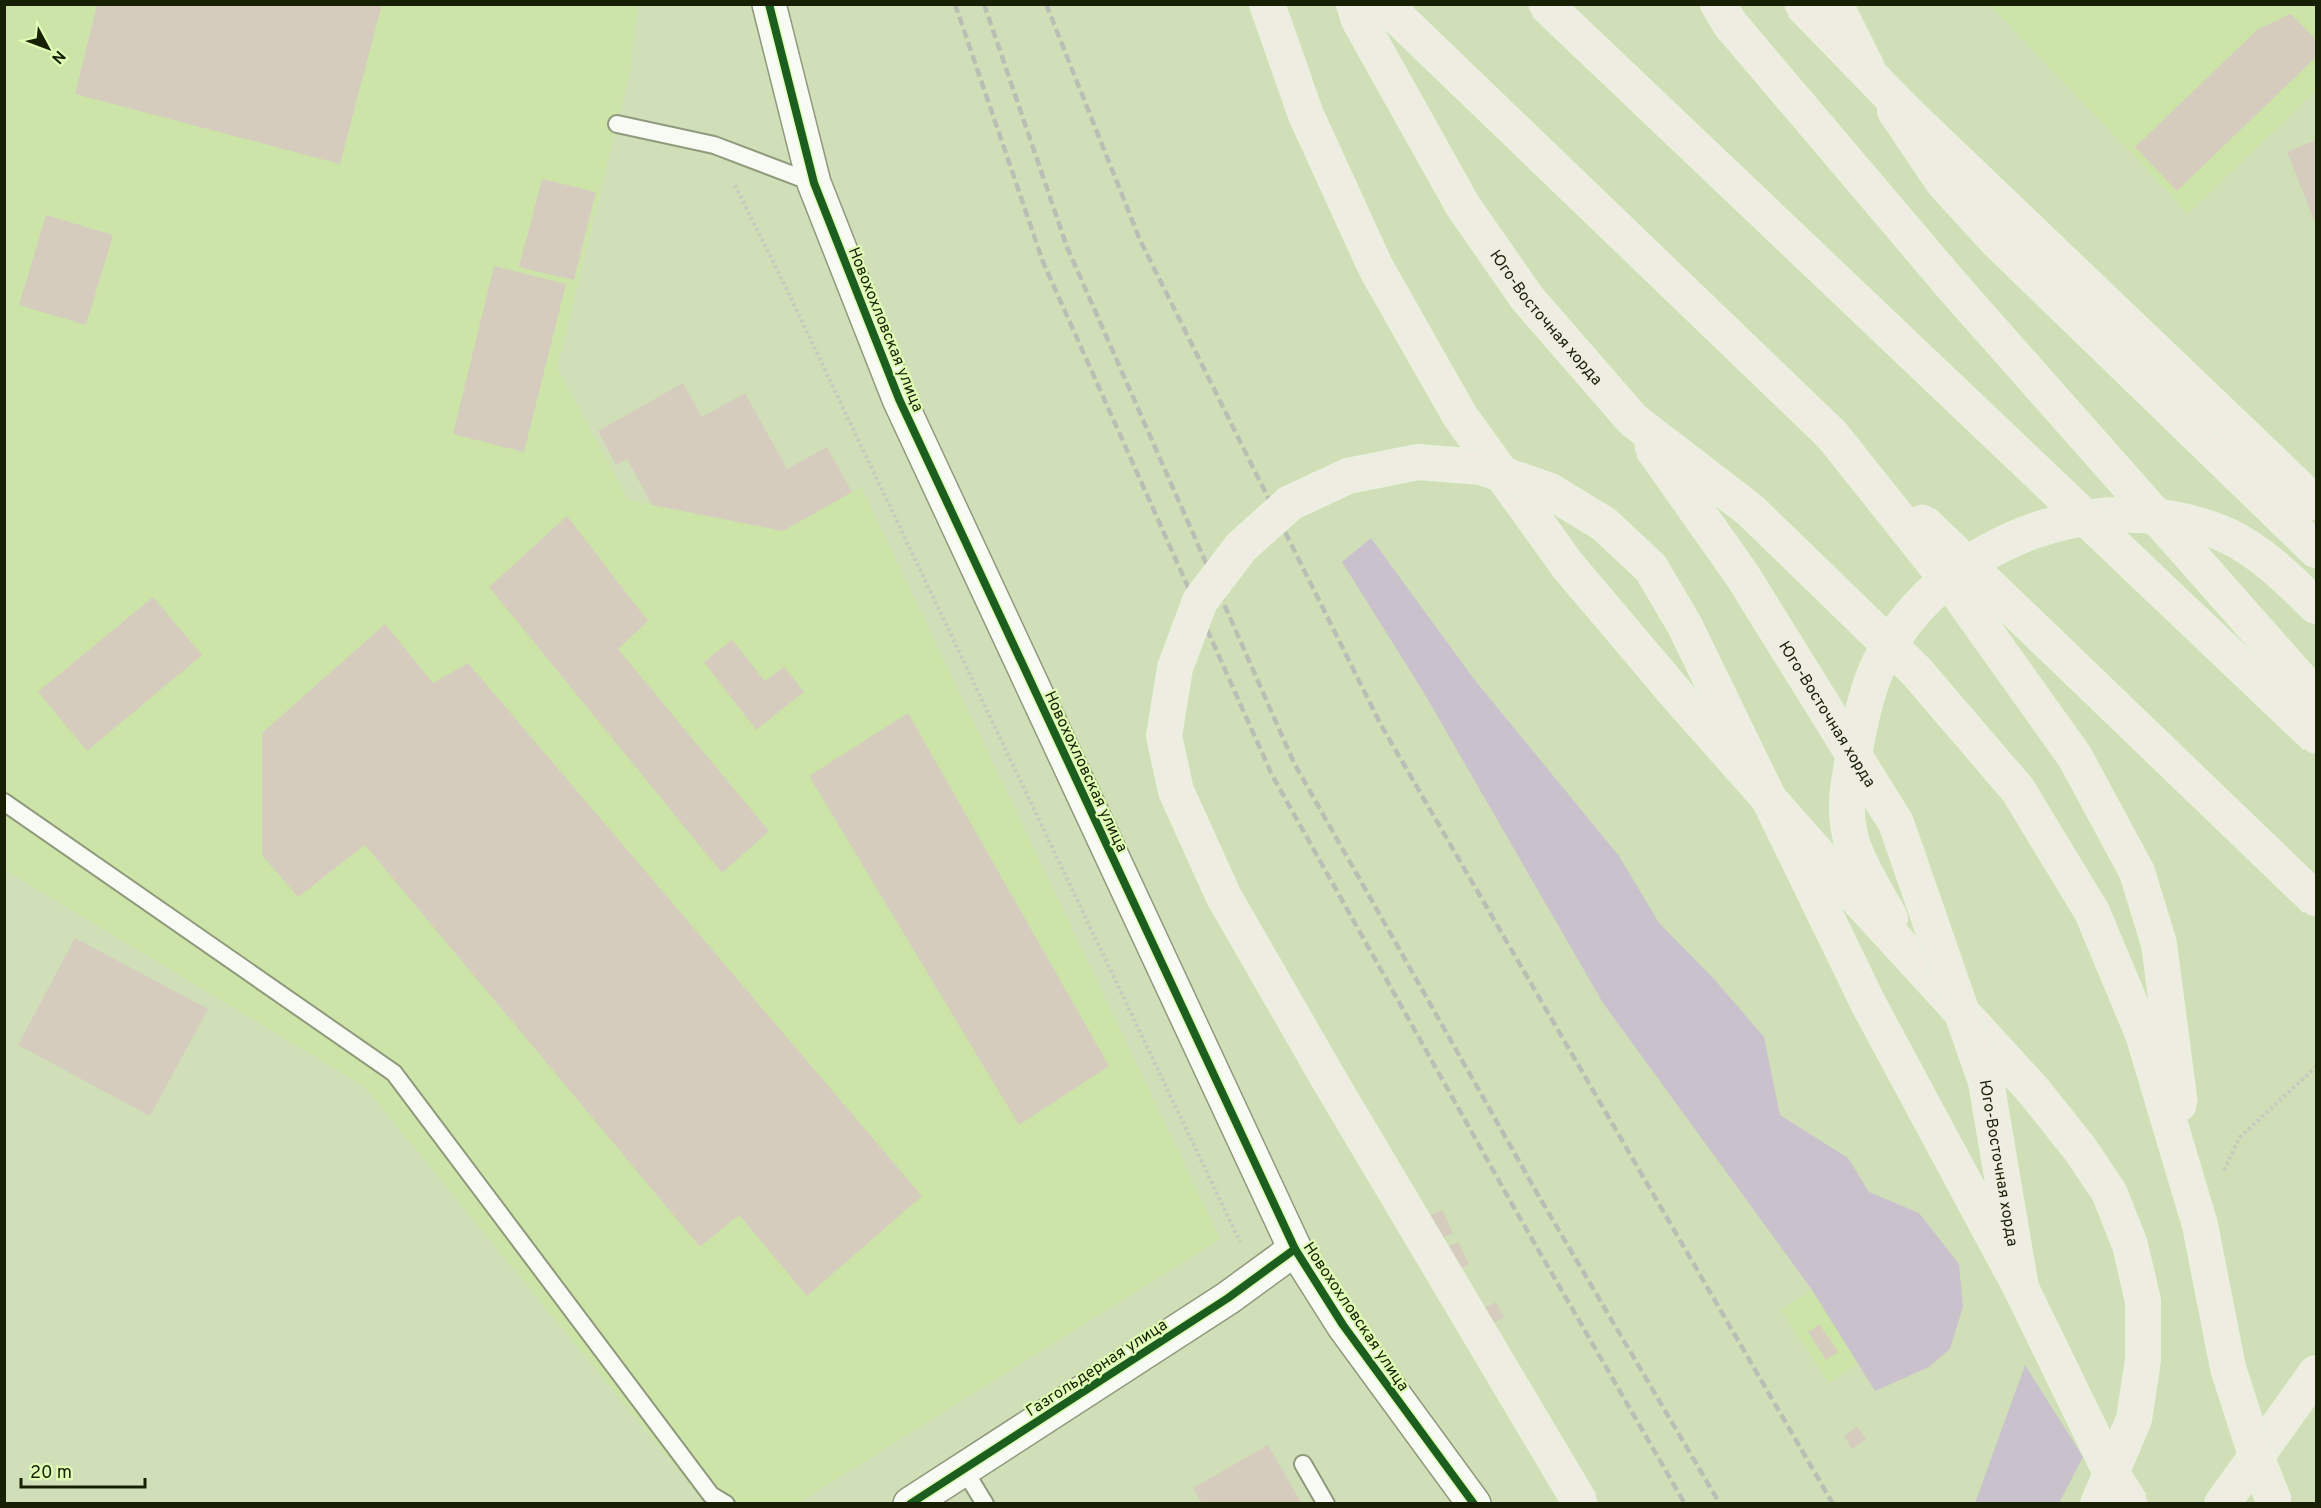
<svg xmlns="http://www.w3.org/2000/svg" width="2321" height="1508" viewBox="0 0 2321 1508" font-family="Overpass,sans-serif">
	<rect width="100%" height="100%" fill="#d0dfb8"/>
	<g fill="#cce4a8">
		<polygon points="4,5 637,5 631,67 557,368 628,500 783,531 861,487 1220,1239 798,1503 705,1503 365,1087 5,870"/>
		<polygon points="1990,5 2316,5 2316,91 2188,213"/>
		<polygon points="1812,1290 1859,1363 1829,1383 1781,1310"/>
	</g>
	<g fill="#c9c2cd">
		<polygon points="1371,538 1474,679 1619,856 1659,923 1715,980 1764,1037 1780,1115 1848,1158 1869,1192 1919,1213 1959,1264 1963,1307 1950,1349 1929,1367 1875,1391 1812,1290 1603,1003 1424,693 1342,562"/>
		<polygon points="2025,1365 2083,1457 2059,1503 1975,1503"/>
	</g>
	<g fill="#d5ccbe">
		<polygon points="97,4 382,4 340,164 75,94"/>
		<polygon points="2291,14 2316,40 2316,57 2177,191 2135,147 2258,29"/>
		<polygon points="2316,140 2316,225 2287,152"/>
		<polygon points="542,179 596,192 574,280 519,267"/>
		<polygon points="46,215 113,235 86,325 19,305"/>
		<polygon points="494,266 566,284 524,452 453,434"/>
		<polygon points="683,383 702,417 745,393 787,469 827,447 852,492 783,531 652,505 627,459 616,465 598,431"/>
		<polygon points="567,516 648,621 618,649 769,831 722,873 489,587"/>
		<polygon points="153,597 202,655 87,751 38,692"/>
		<polygon points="385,624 433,683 468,663 922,1196 807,1296 739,1215 700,1247 365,845 298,897 262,855 262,733"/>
		<polygon points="732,640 765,681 784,667 804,692 756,730 704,662"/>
		<polygon points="908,713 1109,1066 1019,1125 809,776"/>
		<polygon points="75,938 208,1009 150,1116 18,1045"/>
		<polygon points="1442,1210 1453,1233 1439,1240 1427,1217"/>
		<polygon points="1458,1242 1469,1264 1454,1272 1443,1249"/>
		<polygon points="1496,1302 1504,1317 1490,1325 1482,1309"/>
		<polygon points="1820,1325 1838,1352 1826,1360 1808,1332"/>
		<polygon points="1857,1426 1866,1439 1852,1449 1844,1436"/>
		<polygon points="1268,1445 1302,1504 1202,1504 1193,1488"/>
	</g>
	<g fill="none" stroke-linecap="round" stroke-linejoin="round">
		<g stroke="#8f9a7c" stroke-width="20">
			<g id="lane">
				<polyline points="617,124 714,145 814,183"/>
				<polyline points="4,802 394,1073 711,1495 726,1504"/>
				<polyline points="1303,1464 1326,1504"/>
				<polyline points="963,1468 985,1504"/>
			</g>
		</g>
		<g stroke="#8f9a7c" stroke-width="36">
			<g id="secondary">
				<polyline points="769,4 814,183 899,399 1295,1249 1343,1325 1474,1504"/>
				<polyline points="910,1504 1228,1298 1295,1249"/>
			</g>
		</g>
		<g stroke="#eaf1df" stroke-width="36">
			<g id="primary">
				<polyline points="1267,4 1306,115 1376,268 1460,416 1568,566 1678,696 1846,886 2033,1090 2080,1149 2109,1192 2130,1245 2143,1301 2143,1360 2134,1419 2098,1504"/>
				<path id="s1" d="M1354 4 1359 20 1463 206 1527 298 1633 420"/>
				<polyline points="1384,4 1832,435"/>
				<polyline points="1718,4 1730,24"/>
				<polyline points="1835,4 1867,68"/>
				<polyline points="1895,111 1943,182 1997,241 2316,550"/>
				<path d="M1890 918C1878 896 1861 869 1853 846 1840 807 1851 772 1858 734 1863 709 1870 679 1883 656 1947 539 2104 480 2228 536 2262 552 2290 581 2316 606"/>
				<polyline points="2222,1504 2316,1373"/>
			</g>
		</g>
		<g stroke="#c7cbbf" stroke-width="4" stroke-dasharray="3 3" stroke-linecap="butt">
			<polyline points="735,185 776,267 1240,1242"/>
			<polyline points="2224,1170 2240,1137 2316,1067"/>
		</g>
		<use href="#lane" stroke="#f8faf4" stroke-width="16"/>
		<use href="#secondary" stroke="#f8faf4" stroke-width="33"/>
		<use href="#primary" stroke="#efede2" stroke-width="33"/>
		<g stroke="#babeb4" stroke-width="4.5" stroke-dasharray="9 4.5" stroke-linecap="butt">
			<polyline points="955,4 1043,262 1272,775 1517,1213 1685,1504"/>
			<polyline points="984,4 1067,247 1294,763 1541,1200 1720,1504"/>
			<polyline points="1046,4 1140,240 1381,725 1833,1504"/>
		</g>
		<g stroke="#eaf1df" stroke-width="36" stroke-linecap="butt">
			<g id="primary-bridge">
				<polyline points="1545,4 2316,737"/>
				<polyline points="1801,4 1905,111 2316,504"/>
				<polyline points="1730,24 1955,289 2316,697"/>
				<polyline points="1633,420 1750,510 1916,671 2018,790 2092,912 2143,1034 2200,1225 2228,1368 2258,1461 2275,1504"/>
				<polyline points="1832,435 1958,593 2075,757 2137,872 2159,944 2180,1105"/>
				<path id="s2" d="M1651 446 1742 575 1896 823 1986 1082 2021 1288 2110 1471 2131 1504"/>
				<polyline points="1922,521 2316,900"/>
				<polyline points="1581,1504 1331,1083 1224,897 1176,791 1164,736 1175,668 1200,601 1241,547 1290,503 1348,476 1418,462 1481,467 1548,490 1604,524 1651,568 1685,626 1868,1003 2021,1288"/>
			</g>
		</g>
		<use href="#primary-bridge" stroke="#efede2" stroke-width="33"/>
		<g stroke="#e0fdb5" stroke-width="11">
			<g id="cycleway">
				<polyline points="769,4 814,183 899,399 1295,1249 1343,1325 1474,1504"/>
				<polyline points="910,1504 1228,1298 1295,1249"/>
			</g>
		</g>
		<use href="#cycleway" stroke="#1b5e20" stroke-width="8"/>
	</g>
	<g text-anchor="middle" stroke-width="4.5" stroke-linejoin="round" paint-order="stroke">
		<g font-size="16" fill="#172005" stroke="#e0fdb5">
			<text dy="6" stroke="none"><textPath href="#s1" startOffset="369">Юго-Восточная хорда</textPath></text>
			<text transform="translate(887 329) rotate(68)" y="6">Новохохловская улица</text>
			<text dy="6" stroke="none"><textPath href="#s2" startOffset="321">Юго-Восточная хорда</textPath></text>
			<text transform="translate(1087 771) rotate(65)" y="6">Новохохловская улица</text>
			<text dy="6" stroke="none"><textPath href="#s2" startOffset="806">Юго-Восточная хорда</textPath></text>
			<text transform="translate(1357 1316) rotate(56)" y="6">Новохохловская улица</text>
			<text transform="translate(1096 1367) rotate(-33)" y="6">Газгольдерная улица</text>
		</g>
	</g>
	<rect width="2321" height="1508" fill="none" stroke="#172005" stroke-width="12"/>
	<g transform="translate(48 48) rotate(131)" stroke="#e0fdb5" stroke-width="4.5" paint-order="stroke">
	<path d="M0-4.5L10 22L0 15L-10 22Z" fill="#172005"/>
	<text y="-9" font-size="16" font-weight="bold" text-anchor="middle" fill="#172005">N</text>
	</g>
	<path d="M21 1478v9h124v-9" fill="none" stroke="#172005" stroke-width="3"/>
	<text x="30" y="1478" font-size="18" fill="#172005" stroke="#e0fdb5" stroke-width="4.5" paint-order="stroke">20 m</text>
</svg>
